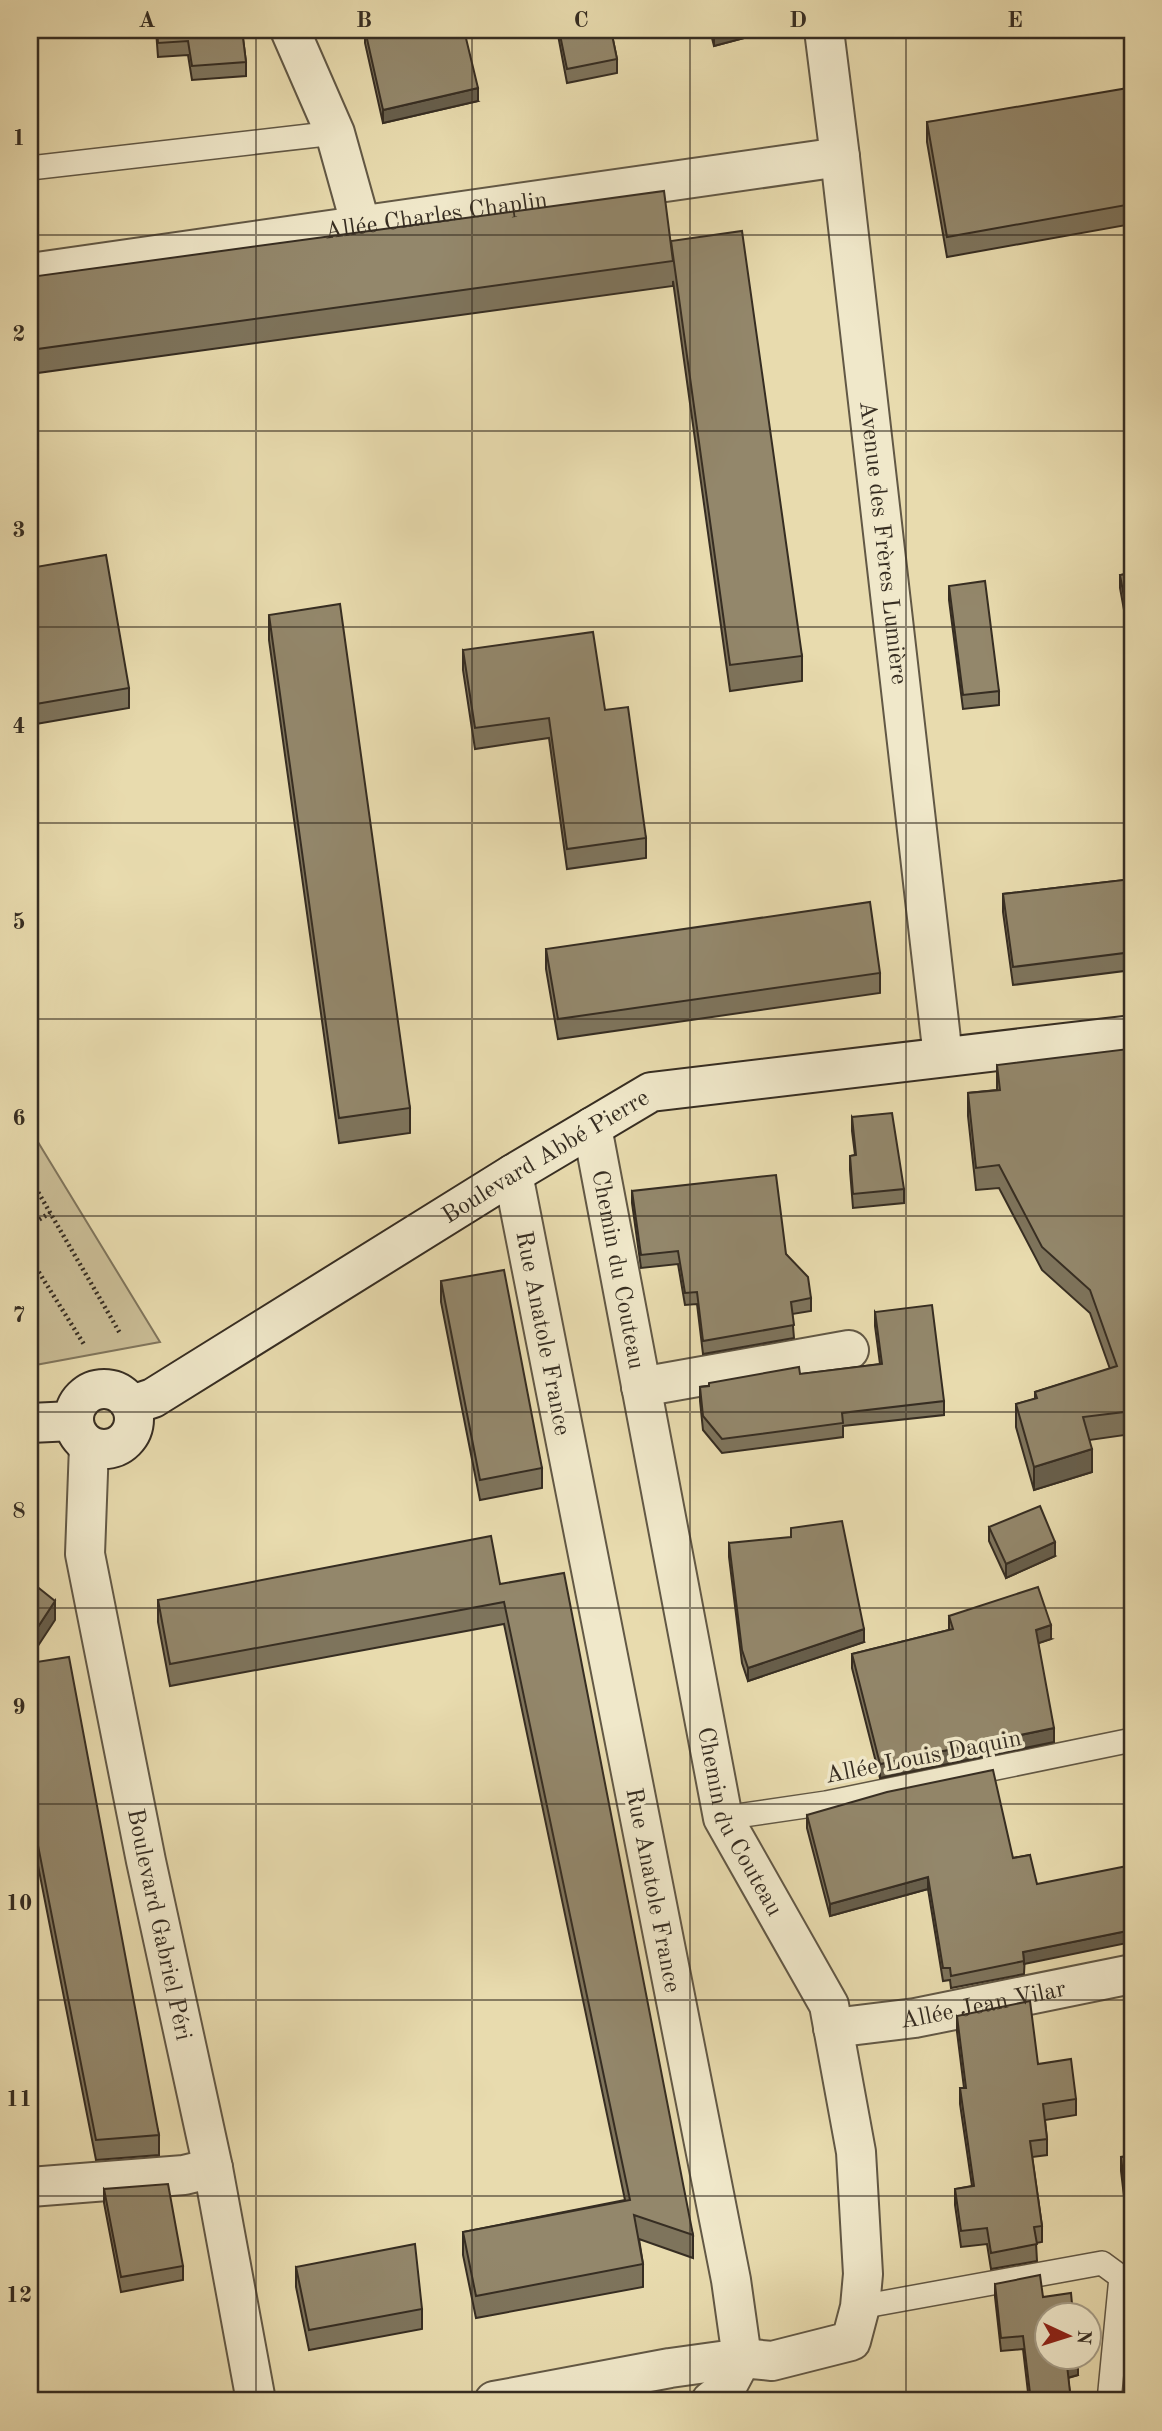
<svg xmlns="http://www.w3.org/2000/svg" width="1162" height="2431" viewBox="0 0 1162 2431" font-family="'Old Standard TT',serif">
	<rect width="100%" height="100%" fill="#e8dbae"/>
	<filter id="stains"><feTurbulence type="fractalNoise" baseFrequency=".00286" numOctaves="4"/><feColorMatrix values="0 0 0 0 .2 0 0 0 0 .09 0 0 0 0 .02 0 0 0 .5 -.17"/></filter>
	<radialGradient id="worn" r=".72"><stop offset=".6" stop-color="#630" stop-opacity="0"/><stop offset="1" stop-color="#630" stop-opacity=".3"/></radialGradient>
	<polygon fill="#cabd96" stroke="#80755c" stroke-width="2" points="30,1129 160,1342 30,1366"/>
	<g fill="none" stroke-linecap="round" stroke-linejoin="round">
		<g stroke="#625845" stroke-width="26">
			<g id="service">
				<polyline points="30,168 335,133"/>
				<polyline points="723,1818 826,1803 1132,1740"/>
				<polyline points="860,2307 1102,2263 1121,2277 1109,2401"/>
			</g>
		</g>
		<g stroke="#625845" stroke-width="42">
			<g id="minor">
				<polyline points="290,30 335,133 361,226"/>
				<path id="s1" d="M824 30 840 157 943 1057"/>
				<path id="s2" d="M30 273 840 157"/>
				<path id="s3" d="M592 1127 723 1818 829 2005 856 2152 863 2274 860 2307 851 2341 772 2361 742 2358 725 2390 711 2401"/>
				<polyline points="641,1387 849,1350"/>
				<path id="s4" d="M89 1446 85 1554 146 1861 213 2168 256 2401"/>
				<path id="s5" d="M833 2028 915 2018 1132 1974"/>
				<polyline points="30,2187 184,2175 213,2168"/>
				<polyline points="494,2401 670,2368 742,2358 731,2280 513,1174"/>
			</g>
		</g>
		<g stroke="#362d22" stroke-width="42">
			<g id="secondary">
				<circle cx="104" cy="1419" r="30"/>
				<path id="s6" d="M132 1405 153 1398 513 1174 651 1092 1132 1035"/>
				<polyline points="30,1423 73,1421"/>
			</g>
		</g>
		<g stroke="#362d22" stroke-width="4.5" stroke-dasharray="2 3.5" stroke-linecap="butt">
			<polyline points="30,1178 121,1335"/>
			<polyline points="30,1225 50,1213"/>
			<polyline points="30,1258 85,1346"/>
		</g>
		<use href="#service" stroke="#f0e8ca" stroke-width="23"/>
		<use href="#minor" stroke="#f0e8ca" stroke-width="38"/>
		<use href="#secondary" stroke="#f0e8ca" stroke-width="38"/>
	</g>
	<g fill="#7e745c" stroke="#362d22" stroke-width="2">
		<polygon points="30,30 108,30 30,36"/>
		<polygon points="156,30 242,30 246,62 246,76 192,80 188,55 158,57"/>
		<polygon points="365,30 478,101 383,123 365,43"/>
		<polygon points="489,30 611,30 617,59 617,73 567,83 558,35 490,36"/>
		<polygon points="710,30 763,30 763,33 714,46"/>
		<polygon points="1132,111 1132,224 947,257 927,142 927,122"/>
		<polygon points="671,246 802,656 802,681 730,691 673,281 673,286 30,374 30,277"/>
		<polygon points="30,568 129,688 129,708 30,725"/>
		<polygon points="1132,573 1132,654 1120,588 1120,575"/>
		<polygon points="949,586 999,691 999,705 963,709 949,600"/>
		<polygon points="269,615 410,1108 410,1133 339,1143 269,640"/>
		<polygon points="463,650 605,710 646,838 646,858 567,869 549,738 475,749 463,670"/>
		<polygon points="1132,879 1132,970 1013,985 1003,912 1003,894"/>
		<polygon points="546,949 880,973 880,993 558,1039 546,969"/>
		<polygon points="997,1065 1132,1091 1132,1434 1089,1440 1092,1472 1034,1490 1016,1427 1016,1404 1035,1399 1035,1392 1110,1369 1090,1313 1042,1270 999,1188 976,1190 968,1116 968,1093 997,1090"/>
		<polygon points="852,1117 904,1189 904,1203 853,1208 850,1170 850,1156 855,1155 852,1131"/>
		<polygon points="632,1191 786,1254 811,1298 811,1311 792,1314 794,1338 703,1354 697,1304 685,1305 678,1264 641,1268 632,1203"/>
		<polygon points="441,1281 542,1468 542,1488 480,1500 441,1302"/>
		<polygon points="875,1312 944,1401 944,1415 843,1426 843,1437 722,1453 703,1430 700,1401 700,1387 880,1364 875,1326"/>
		<polygon points="989,1527 1055,1556 1006,1578 989,1541"/>
		<polygon points="729,1543 864,1642 748,1681 742,1663 729,1557"/>
		<polygon points="500,1584 693,2235 693,2258 639,2239 643,2264 643,2287 476,2318 463,2255 463,2232 625,2200 504,1624 170,1686 158,1622 158,1600"/>
		<polygon points="949,1616 1051,1639 1038,1643 1054,1742 880,1778 852,1668 852,1654 949,1630"/>
		<polygon points="30,1663 159,2135 159,2155 96,2160 30,1825"/>
		<polygon points="807,1815 1013,1858 1030,1855 1024,1974 951,1988 950,1980 943,1981 928,1889 830,1916 807,1828"/>
		<polygon points="957,2016 1038,2064 1076,2099 1076,2115 1045,2120 1047,2139 1047,2155 1032,2157 1042,2226 1042,2242 1036,2243 1037,2261 991,2269 987,2244 961,2247 955,2205 955,2189 972,2186 960,2104 960,2088 964,2088 957,2032"/>
		<polygon points="1132,2156 1132,2230 1128,2230 1121,2171 1121,2157"/>
		<polygon points="104,2189 183,2266 183,2280 121,2292 104,2203"/>
		<polygon points="296,2267 422,2309 422,2329 309,2350 296,2287"/>
		<polygon points="995,2284 1043,2297 1078,2375 1068,2378 1071,2401 1029,2401 1023,2349 1001,2351 995,2297"/>
	</g>
	<g fill="#675e4b" stroke="#362d22" stroke-width="2">
		<polygon points="677,30 693,30 677,34"/>
		<polygon points="726,30 763,30 763,33 714,46 714,33"/>
		<polygon points="478,88 478,101 383,123 383,110"/>
		<polygon points="1092,1449 1092,1472 1034,1490 1034,1467"/>
		<polygon points="1055,1542 1055,1556 1006,1578 1006,1564"/>
		<polygon points="55,1601 55,1620 30,1658 30,1639"/>
		<polygon points="1051,1625 1051,1639 1036,1644 1036,1630"/>
		<polygon points="864,1629 864,1642 748,1681 748,1668"/>
		<polygon points="1054,1728 1054,1742 880,1778 880,1764"/>
		<polygon points="928,1877 928,1889 830,1916 830,1904"/>
		<polygon points="1132,1930 1132,1942 1024,1964 1023,1952"/>
		<polygon points="1078,2362 1078,2375 1067,2378 1067,2365"/>
	</g>
	<g fill="#93876b" stroke="#362d22" stroke-width="2">
		<polygon points="157,30 242,30 246,62 192,66 188,41 158,43"/>
		<polygon points="365,30 464,30 478,88 383,110"/>
		<polygon points="559,30 611,30 617,59 567,69"/>
		<polygon points="713,30 726,30 714,33"/>
		<polygon points="1128,88 1132,111 1132,204 947,237 927,122"/>
		<polygon points="664,191 673,261 30,350 30,277"/>
		<polygon points="742,231 802,656 730,665 671,241"/>
		<polygon points="106,555 129,688 30,705 30,568"/>
		<polygon points="1132,573 1132,641 1120,575"/>
		<polygon points="985,581 999,691 963,695 949,586"/>
		<polygon points="340,604 410,1108 339,1118 269,615"/>
		<polygon points="593,632 605,710 628,707 646,838 567,849 549,718 475,728 463,650"/>
		<polygon points="1132,879 1132,952 1013,967 1003,894"/>
		<polygon points="870,902 880,973 558,1019 546,949"/>
		<polygon points="1128,1049 1132,1091 1132,1411 1083,1417 1092,1449 1034,1467 1016,1404 1037,1398 1035,1392 1117,1366 1090,1290 1042,1247 999,1165 976,1168 968,1093 1000,1090 997,1065"/>
		<polygon points="892,1113 904,1189 853,1194 850,1156 856,1155 852,1117"/>
		<polygon points="776,1175 786,1254 808,1277 811,1298 791,1302 794,1325 703,1341 697,1292 685,1293 678,1251 641,1255 632,1191"/>
		<polygon points="504,1270 542,1468 480,1480 441,1281"/>
		<polygon points="932,1305 944,1401 842,1413 843,1423 722,1439 703,1416 700,1387 709,1386 709,1383 799,1367 800,1374 882,1364 875,1312"/>
		<polygon points="1040,1506 1055,1542 1006,1564 989,1527"/>
		<polygon points="842,1521 864,1629 748,1668 742,1650 729,1543 791,1537 791,1528"/>
		<polygon points="491,1536 500,1584 564,1573 693,2235 634,2215 643,2264 476,2296 463,2232 630,2200 504,1602 170,1664 158,1600"/>
		<polygon points="30,1581 55,1601 30,1639"/>
		<polygon points="1038,1587 1051,1625 1036,1630 1054,1728 880,1764 852,1654 953,1629 949,1616"/>
		<polygon points="69,1657 159,2135 96,2140 30,1805 30,1663"/>
		<polygon points="993,1770 1013,1858 1030,1855 1037,1884 1132,1865 1132,1930 1023,1952 1024,1961 951,1976 950,1968 943,1968 928,1877 830,1904 807,1815 887,1792"/>
		<polygon points="1030,2001 1038,2064 1071,2059 1076,2099 1043,2104 1047,2139 1030,2141 1042,2226 1034,2227 1037,2244 991,2253 987,2228 961,2231 955,2189 974,2186 960,2088 966,2088 957,2016"/>
		<polygon points="1132,2156 1132,2216 1128,2216 1121,2157"/>
		<polygon points="168,2184 183,2266 121,2277 104,2189"/>
		<polygon points="415,2244 422,2309 309,2330 296,2267"/>
		<polygon points="1040,2275 1043,2297 1071,2293 1073,2315 1046,2315 1046,2357 1078,2357 1078,2362 1067,2365 1071,2401 1031,2401 1023,2336 1001,2338 995,2284"/>
	</g>
	<path fill="none" stroke="#362d22" stroke-width="2" stroke-opacity="0.55" d="M256 30V2401M472 30V2401M690 30V2401M906 30V2401M30 235H1132M30 431H1132M30 627H1132M30 823H1132M30 1019H1132M30 1216H1132M30 1412H1132M30 1608H1132M30 1804H1132M30 2000H1132M30 2196H1132"/>
	<g text-anchor="middle" stroke-width="7" stroke-linejoin="round" paint-order="stroke">
		<g font-size="24" fill="#362d22" stroke="#f0e8ca">
			<text dy="8" stroke="none"><textPath href="#s2" startOffset="410">Allée Charles Chaplin</textPath></text>
			<text dy="8" stroke="none"><textPath href="#s1" startOffset="516">Avenue des Frères Lumière</textPath></text>
			<text dy="8" stroke="none"><textPath href="#s6" startOffset="483">Boulevard Abbé Pierre</textPath></text>
			<text dy="8" stroke="none"><textPath href="#s3" startOffset="145">Chemin du Couteau</textPath></text>
			<text transform="translate(544 1333) rotate(79)" y="8">Rue Anatole France</text>
			<text transform="translate(923 1756) rotate(-11)" y="8">Allée Louis Daquin</text>
			<text dy="8" stroke="none"><textPath href="#s3" startOffset="712">Chemin du Couteau</textPath></text>
			<text transform="translate(654 1890) rotate(79)" y="8">Rue Anatole France</text>
			<text dy="8" stroke="none"><textPath href="#s4" startOffset="486">Boulevard Gabriel Péri</textPath></text>
			<text dy="8" stroke="none"><textPath href="#s5" startOffset="152">Allée Jean Vilar</textPath></text>
		</g>
	</g>
	<rect width="1162" height="2431" fill="none" stroke="#e8dbae" stroke-width="77"/>
	<g transform="translate(1068 2336) rotate(94)"><circle r="33" fill="#f0e8ca" stroke="#a69d87" stroke-width="2"/>
	<path d="M0-5L12 26L0 18L-12 26Z" fill="#8f2418"/>
	<text y="-10" font-size="19" font-weight="bold" text-anchor="middle" fill="#362d22">N</text>
	</g>
	<rect x="38" y="38" width="1086" height="2354" fill="none" stroke="#362d22" stroke-width="2.5"/>
	<g font-size="23" text-anchor="middle" font-weight="bold" fill="#362d22">
		<text x="147" y="27">A</text>
		<text x="364" y="27">B</text>
		<text x="581" y="27">C</text>
		<text x="798" y="27">D</text>
		<text x="1015" y="27">E</text>
		<text x="19" y="145">1</text>
		<text x="19" y="341">2</text>
		<text x="19" y="537">3</text>
		<text x="19" y="733">4</text>
		<text x="19" y="929">5</text>
		<text x="19" y="1125">6</text>
		<text x="19" y="1322">7</text>
		<text x="19" y="1518">8</text>
		<text x="19" y="1714">9</text>
		<text x="19" y="1910">10</text>
		<text x="19" y="2106">11</text>
		<text x="19" y="2302">12</text>
	</g>
	<rect width="100%" height="100%" filter="url(#stains)"/>
	<rect width="100%" height="100%" fill="url(#worn)"/>
</svg>
